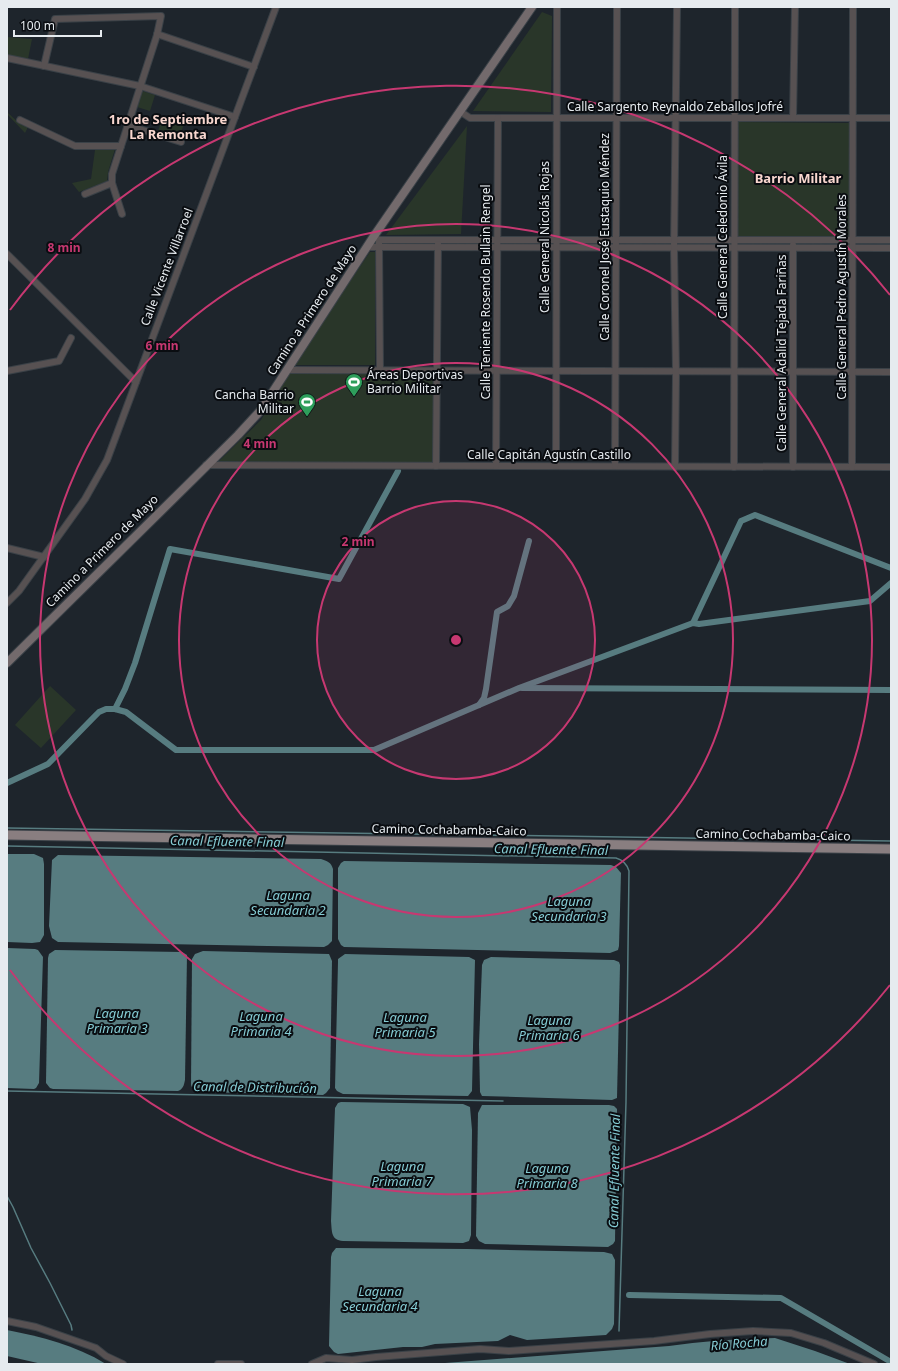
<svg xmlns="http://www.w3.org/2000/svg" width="898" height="1371" viewBox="0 0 898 1371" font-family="'Noto Sans',sans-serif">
	<rect width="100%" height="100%" fill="#1e252c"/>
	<g fill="#293629">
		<polygon points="542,12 552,16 551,112 473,111"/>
		<polygon points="7,37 32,39 28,59 7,56"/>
		<polygon points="142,91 155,95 150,111 137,107"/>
		<polygon points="7,112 19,123 28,127 25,133 7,114"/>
		<polygon points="163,116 184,124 179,138 158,131"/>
		<polygon points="738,122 849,123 849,236 738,236"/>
		<polygon points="467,126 461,234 386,235"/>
		<polygon points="115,149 108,172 107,181 79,192 72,183 91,179 95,150"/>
		<polygon points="370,252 375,252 375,365 295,365 335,304 335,299 338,299"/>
		<polygon points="289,373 433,374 433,462 218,462 261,420"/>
		<polygon points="50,686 76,710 41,748 15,725"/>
	</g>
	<g fill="#577c80">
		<polygon points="7,854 34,854 43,858 44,864 44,935 40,942 32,943 7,942"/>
		<path d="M58 855 321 859C327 861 331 862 333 869L332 941 328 945 324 947 58 942 52 938 49 926 52 860Z"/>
		<polygon points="344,861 611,865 616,867 621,873 619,946 618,950 610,953 344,947 341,945 338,939 338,868 341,863"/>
		<polygon points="7,948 35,949 38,950 43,957 39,1083 36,1088 34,1089 7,1088"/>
		<path d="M55 950 182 952 187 955 185 1080C184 1085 183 1089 178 1091L53 1089 50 1088 46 1083 48 958 49 954Z"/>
		<path d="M203 951 329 954 332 961 330 1088 326 1093 323 1095 201 1092C195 1091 193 1090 191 1085L192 959 195 954Z"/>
		<polygon points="345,954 469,957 475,960 472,1091 468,1096 343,1094 337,1091 335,1088 338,962 338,959"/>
		<polygon points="491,957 614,960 619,962 620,965 617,1098 612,1100 482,1096 480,1092 479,1044 482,965 484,960"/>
		<path d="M341 1102 463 1104 470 1107 472 1130 471 1235 469 1241 463 1243 343 1241C331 1240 332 1232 331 1221L335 1108 338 1103Z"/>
		<polygon points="482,1105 609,1105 614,1106 617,1109 615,1241 613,1244 608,1247 485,1244 479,1241 476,1236 478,1113"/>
		<polygon points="336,1248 467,1249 604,1252 612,1254 615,1260 614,1324 612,1329 606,1335 527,1340 510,1335 498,1341 435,1344 422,1347 403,1347 338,1354 334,1352 329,1346 331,1257 332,1253"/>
		<path d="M7 1330C42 1337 75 1345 106 1364H42L7 1356Z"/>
		<path d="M775 1338 815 1351 850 1364H432L669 1346C704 1341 739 1339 775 1338Z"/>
	</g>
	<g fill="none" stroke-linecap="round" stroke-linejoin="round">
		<g stroke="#577c80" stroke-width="1.5">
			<polyline points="7,828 891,841"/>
			<path d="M7 846 616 858C623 860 627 864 629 871L626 1102 619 1331"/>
			<polyline points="7,1091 503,1101"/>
			<polyline points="7,1196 13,1207 31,1248 50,1283 71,1325 72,1330"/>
		</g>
		<g stroke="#577c80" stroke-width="6">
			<polyline points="693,623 741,521 755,515 891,568"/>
			<polyline points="522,688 891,690"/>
			<polyline points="479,705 484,698 486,689 497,612 508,606 514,596 529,541"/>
			<polyline points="115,709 125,689 135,663 170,549 339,579 398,471"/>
			<polyline points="7,783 48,764 94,717 99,712 106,709 115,709 126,712 176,750 374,750 519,688 693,623 699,624 870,601 891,583"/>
			<polyline points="629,1295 781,1298 891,1362"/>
		</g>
		<g stroke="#3a4147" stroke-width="8">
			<g id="minor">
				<polyline points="157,34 254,67"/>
				<polyline points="7,58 140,86 235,117"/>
				<polyline points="44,66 55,19 161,16 157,35 112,174 112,183 122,214"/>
				<polyline points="461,112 470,118 891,118"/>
				<polyline points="793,118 795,7"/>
				<polyline points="20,120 75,146 121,146"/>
				<polyline points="127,125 181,142"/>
				<polyline points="85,194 112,183"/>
				<polyline points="374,236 379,240 891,240"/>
				<polyline points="379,243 380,371"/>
				<polyline points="367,247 891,248"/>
				<polyline points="7,254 136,382"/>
				<polyline points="287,370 891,372"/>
				<polyline points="7,371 59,361 71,338"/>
				<polyline points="206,465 891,467"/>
				<polyline points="436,466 438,244"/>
				<polyline points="496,466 498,118"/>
				<polyline points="556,466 557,7"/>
				<polyline points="615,466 617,7"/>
				<polyline points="675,467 676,372 674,248 677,7"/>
				<polyline points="734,467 735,7"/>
				<polyline points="793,467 793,245"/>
				<polyline points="852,467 853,7"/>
				<polyline points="7,548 44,557"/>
				<polyline points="7,603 19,591 85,499 107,460 276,7"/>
				<polyline points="7,1321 36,1327 96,1348 106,1356 123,1364"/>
				<polyline points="218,1364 241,1364"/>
				<polyline points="312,1364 326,1358 352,1360 376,1357 480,1349 509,1351 654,1341 710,1334 753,1331 791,1333 824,1343 874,1364"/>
			</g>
		</g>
		<g stroke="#3a4147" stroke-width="10">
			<polyline id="secondary" points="7,663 238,435 261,410 374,236 532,7"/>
		</g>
		<g stroke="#3a4147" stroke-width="11">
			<polyline id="primary" points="7,835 891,849"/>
		</g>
		<use href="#minor" stroke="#575152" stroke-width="6"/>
		<use href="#secondary" stroke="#736a6c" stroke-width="8"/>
		<use href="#primary" stroke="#897e80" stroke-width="9"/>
	</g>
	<circle cx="456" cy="640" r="139" fill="#c73871" fill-opacity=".12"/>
	<g fill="none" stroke="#c73871" stroke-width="2">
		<circle cx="456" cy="640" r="139"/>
		<circle cx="456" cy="640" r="277"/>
		<circle cx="456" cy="640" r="416"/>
		<path d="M890 985A555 555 0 0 1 10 970M10 310A555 555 0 0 1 890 295"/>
	</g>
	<defs>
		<g id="stadium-pin" transform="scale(0.9)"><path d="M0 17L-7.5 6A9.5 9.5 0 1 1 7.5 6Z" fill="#2e9e5b" stroke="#0a0d11"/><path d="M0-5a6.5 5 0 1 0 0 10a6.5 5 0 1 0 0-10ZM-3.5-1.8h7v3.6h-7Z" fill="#fff"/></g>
	</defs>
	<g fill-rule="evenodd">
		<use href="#stadium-pin" x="354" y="382"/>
		<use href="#stadium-pin" x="307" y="402"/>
	</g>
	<g text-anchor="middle" stroke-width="4" stroke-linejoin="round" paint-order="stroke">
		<g font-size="12" fill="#e6ebef" stroke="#0a0d11">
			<text x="675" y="111">Calle Sargento Reynaldo Zeballos Jofré</text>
			<text transform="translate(545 237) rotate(-90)" y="4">Calle General Nicolás Rojas</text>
			<text transform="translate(605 237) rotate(-90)" y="4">Calle Coronel José Eustaquio Méndez</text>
			<text transform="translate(723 237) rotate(-90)" y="4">Calle General Celedonio Ávila</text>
			<text transform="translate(167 267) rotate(-69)" y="4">Calle Vicente Villarroel</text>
			<text transform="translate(486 292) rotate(-90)" y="4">Calle Teniente Rosendo Bullain Rengel</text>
			<text transform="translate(842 297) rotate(-90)" y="4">Calle General Pedro Agustín Morales</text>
			<text transform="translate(312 310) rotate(-57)" y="4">Camino a Primero de Mayo</text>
			<text transform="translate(782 353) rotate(-90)" y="4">Calle General Adalid Tejada Fariñas</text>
			<text x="549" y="459">Calle Capitán Agustín Castillo</text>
			<text transform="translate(102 551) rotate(-45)" y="4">Camino a Primero de Mayo</text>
			<text transform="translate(449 830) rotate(1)" y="4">Camino Cochabamba-Caico</text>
			<text transform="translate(773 835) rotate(1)" y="4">Camino Cochabamba-Caico</text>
		</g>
		<g font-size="12" fill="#e6ebef" stroke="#0a0d11" text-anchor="start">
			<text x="367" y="379">Áreas Deportivas<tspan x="367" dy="14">Barrio Militar</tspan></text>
			<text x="294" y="399" text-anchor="end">Cancha Barrio<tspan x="294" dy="14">Militar</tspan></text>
		</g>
		<g font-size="13" font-weight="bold" fill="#f9d7cf" stroke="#0a0d11">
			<text x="168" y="124">1ro de Septiembre<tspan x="168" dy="15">La Remonta</tspan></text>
			<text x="798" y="183">Barrio Militar</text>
		</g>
		<g font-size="13" font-style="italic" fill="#85ccd4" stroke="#0a0d11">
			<text transform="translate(227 841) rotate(1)" y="5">Canal Efluente Final</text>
			<text transform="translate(551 849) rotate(1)" y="5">Canal Efluente Final</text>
			<text x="288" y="900">Laguna<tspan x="288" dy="15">Secundaria 2</tspan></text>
			<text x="569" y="906">Laguna<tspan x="569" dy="15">Secundaria 3</tspan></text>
			<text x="117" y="1018">Laguna<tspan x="117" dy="15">Primaria 3</tspan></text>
			<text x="261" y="1021">Laguna<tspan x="261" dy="15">Primaria 4</tspan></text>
			<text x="405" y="1022">Laguna<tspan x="405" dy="15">Primaria 5</tspan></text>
			<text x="549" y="1025">Laguna<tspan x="549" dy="15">Primaria 6</tspan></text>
			<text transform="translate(255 1087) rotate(1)" y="5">Canal de Distribución</text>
			<text x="402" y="1171">Laguna<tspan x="402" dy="15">Primaria 7</tspan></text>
			<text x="547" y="1173">Laguna<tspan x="547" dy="15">Primaria 8</tspan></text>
			<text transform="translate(614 1171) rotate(-89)" y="5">Canal Efluente Final</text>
			<text x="380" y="1296">Laguna<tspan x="380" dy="15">Secundaria 4</tspan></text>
			<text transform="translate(739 1343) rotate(-5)" y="5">Río Rocha</text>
		</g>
	</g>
	<circle cx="456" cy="640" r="6" fill="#c73871" stroke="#0a0d11" stroke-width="2"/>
	<g font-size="12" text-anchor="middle" font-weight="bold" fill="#c73871" stroke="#0a0d11" stroke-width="4" stroke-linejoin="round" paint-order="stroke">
		<text x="64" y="252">8 min</text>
		<text x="162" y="350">6 min</text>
		<text x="260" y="448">4 min</text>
		<text x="358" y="546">2 min</text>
	</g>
	<rect width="898" height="1371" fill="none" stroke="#e6ebef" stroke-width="16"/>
	<path d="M14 30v6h87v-6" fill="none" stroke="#e6ebef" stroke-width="2"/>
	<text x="20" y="30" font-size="12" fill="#e6ebef" stroke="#0a0d11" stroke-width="3" paint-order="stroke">100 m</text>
</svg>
